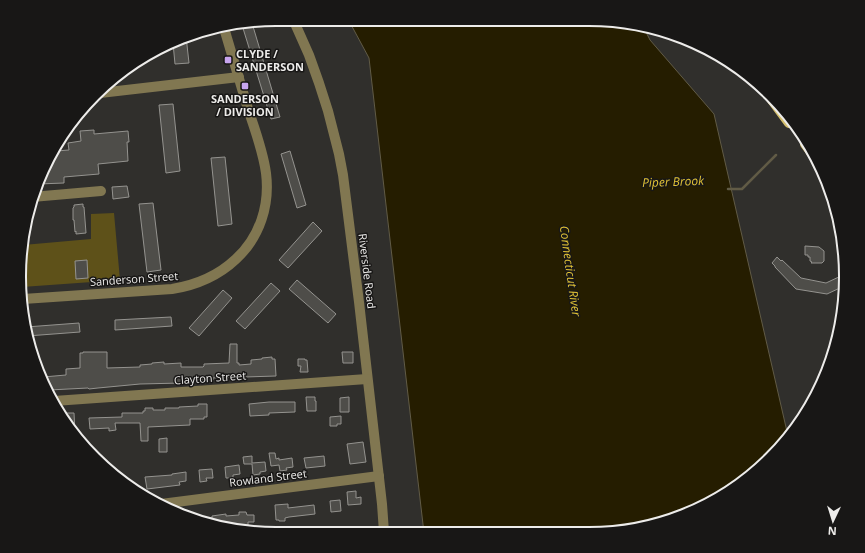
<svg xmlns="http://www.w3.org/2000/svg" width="865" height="553" viewBox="0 0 865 553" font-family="'Open Sans',sans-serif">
	<rect width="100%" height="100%" fill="#302f2c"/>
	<polygon fill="#5e5119" points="114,213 120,280 22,287 20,260 23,245 91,239 91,214"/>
	<polygon fill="#251d00" stroke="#615b46" points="348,19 622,21 644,28 650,40 714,114 788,436 782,446 703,507 605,533 424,533 369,58"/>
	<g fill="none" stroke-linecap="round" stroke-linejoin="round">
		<polyline stroke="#615b46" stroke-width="2.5" points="728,189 742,189 776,155"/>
	</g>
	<g fill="#4e4d49" stroke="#94938f">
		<polygon points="252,23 280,117 271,119 242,25"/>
		<polygon points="186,36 189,63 175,64 173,43"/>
		<polygon points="173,104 180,171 166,173 159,105"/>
		<polygon points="94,130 94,134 128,131 129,142 127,142 128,161 98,164 99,174 64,177 64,183 38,184 56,151 69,150 68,143 81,141 80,131"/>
		<polygon points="290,151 306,205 297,208 281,154"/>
		<polygon points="225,157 232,224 218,226 211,158"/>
		<polygon points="127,186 129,197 113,199 112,187"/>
		<polygon points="153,203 161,270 147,272 139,204"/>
		<polygon points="83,204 83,207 84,207 86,233 76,234 76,231 75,232 74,220 73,220 73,208 74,207 74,205"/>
		<polygon points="313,222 322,231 288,268 279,260"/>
		<polygon points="805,246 819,247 824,251 824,261 822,263 811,263 812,262 810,261 810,257 808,257 808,255 805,255"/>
		<polygon points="777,257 781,261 782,260 801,278 826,283 843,275 842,287 827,294 796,289 775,267 775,266 772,263"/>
		<polygon points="87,260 88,278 76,279 75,261"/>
		<polygon points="297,280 336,314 328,323 289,289"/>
		<polygon points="271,283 280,291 245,329 236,321"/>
		<polygon points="223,290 232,298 199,336 189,328"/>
		<polygon points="171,317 172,326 115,330 115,320"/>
		<polygon points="79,323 80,332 27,336 26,327"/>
		<polygon points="230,344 237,344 237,363 239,363 239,365 251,364 251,360 262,359 262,358 272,357 272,359 275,359 276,376 245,377 245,379 234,379 234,377 213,378 213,380 182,380 182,383 140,384 98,388 89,389 88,388 49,390 43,377 66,375 66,369 80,368 80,353 83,353 83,352 107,352 107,368 140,367 140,365 152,364 152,363 164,362 164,364 181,363 181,367 203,367 204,366 204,364 229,363"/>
		<polygon points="342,352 353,352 353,363 343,363"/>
		<polygon points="298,359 305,359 305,360 307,360 308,372 300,372 301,366 298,366"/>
		<polygon points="306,397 315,397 315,401 316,401 316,411 307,411"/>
		<polygon points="349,397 349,412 340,412 340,398"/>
		<polygon points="269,402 295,402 295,412 269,413 269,415 250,416 249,404"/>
		<polygon points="198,404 207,404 207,417 204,417 204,419 190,419 190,425 148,427 148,441 141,441 140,423 115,423 116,430 109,431 109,428 90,429 89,418 122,417 122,413 143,413 143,411 145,411 145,408 153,408 153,410 165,410 165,408 179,408 179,407 198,406"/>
		<polygon points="60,413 74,413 75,433 62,419"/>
		<polygon points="341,416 341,424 337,424 337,426 330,426 330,417"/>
		<polygon points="167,438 167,452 159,452 159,439"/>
		<polygon points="363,442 366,462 350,464 347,444"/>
		<polygon points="269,453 275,453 276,459 279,458 279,460 292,458 293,467 286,468 287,470 280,471 279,465 271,466"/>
		<polygon points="252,456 252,463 265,462 266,471 260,472 260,474 253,475 252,464 244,464 243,457"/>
		<polygon points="324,456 325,466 306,468 304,458"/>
		<polygon points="239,465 240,474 233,475 233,478 226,478 225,467"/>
		<polygon points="212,469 213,478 206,478 207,481 200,482 199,470"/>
		<polygon points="186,472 186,481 179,482 180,485 147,489 145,477 172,475 172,474"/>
		<polygon points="356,491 356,498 361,497 361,504 348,505 347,492"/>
		<polygon points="340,500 341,511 331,512 330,501"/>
		<polygon points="288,504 288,508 314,505 315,514 289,517 285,518 285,521 279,521 279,520 276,520 275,505"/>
		<polygon points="239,512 246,512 247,515 254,515 254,522 248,522 248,527 239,528 239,526 227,527 199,520 212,518 212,516 226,514 226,516 239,515"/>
	</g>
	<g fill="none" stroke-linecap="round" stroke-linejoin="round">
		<g stroke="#817751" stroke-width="10">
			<polyline points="293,19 309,55 319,83 328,111 339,154 343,175 359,302 382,504 384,532"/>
			<polyline points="100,93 239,77"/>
			<polyline points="32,197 101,191"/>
			<path d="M23 299 172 289C197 285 218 276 236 259 260 237 270 205 266 173 263 151 255 130 248 109 240 82 232 55 224 28"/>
			<polyline points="54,401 367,379"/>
			<polyline points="161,504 379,476"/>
		</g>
		<g stroke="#d3be6d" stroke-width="10">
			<polyline points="772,100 789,123"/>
			<polyline points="805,144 820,164"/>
		</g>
	</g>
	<g fill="#c8a5ef" stroke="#181716" stroke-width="1.5">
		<rect x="224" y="56" width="8" height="8" rx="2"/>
		<rect x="241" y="82" width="8" height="8" rx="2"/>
	</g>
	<g text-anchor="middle" stroke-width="3" stroke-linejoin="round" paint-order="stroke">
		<g font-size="11" font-weight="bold" fill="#edecea" stroke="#181716" text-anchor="start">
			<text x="236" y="58">CLYDE /<tspan x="236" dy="13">SANDERSON</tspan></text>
			<text x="245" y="103" text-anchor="middle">SANDERSON<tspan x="245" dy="13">/ DIVISION</tspan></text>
		</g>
		<g font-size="11" fill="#edecea" stroke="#181716">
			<text transform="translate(367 271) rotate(83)" y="4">Riverside Road</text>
			<text transform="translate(134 279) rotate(-4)" y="4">Sanderson Street</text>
			<text transform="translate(210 378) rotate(-4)" y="4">Clayton Street</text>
			<text transform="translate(268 478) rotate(-7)" y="4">Rowland Street</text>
		</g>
		<g font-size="12" font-style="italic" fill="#e2c336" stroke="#181716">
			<text transform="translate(673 182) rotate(-2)" y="4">Piper Brook</text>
			<text transform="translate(570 271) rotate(82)" y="4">Connecticut River</text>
		</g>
	</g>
	<path d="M0 0H865V553H0ZM276 26H589A250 250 0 0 1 839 276V277A250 250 0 0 1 589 527H276A250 250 0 0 1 26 277V276A250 250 0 0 1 276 26Z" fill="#181716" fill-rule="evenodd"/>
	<path fill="none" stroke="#edecea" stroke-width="2" d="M276 26H589A250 250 0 0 1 839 276V277A250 250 0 0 1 589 527H276A250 250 0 0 1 26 277V276A250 250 0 0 1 276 26Z"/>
	<g transform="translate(833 521) rotate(184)" stroke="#181716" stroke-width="3" paint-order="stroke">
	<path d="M0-3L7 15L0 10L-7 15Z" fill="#edecea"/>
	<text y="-6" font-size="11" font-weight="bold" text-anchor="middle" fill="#edecea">N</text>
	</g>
</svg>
